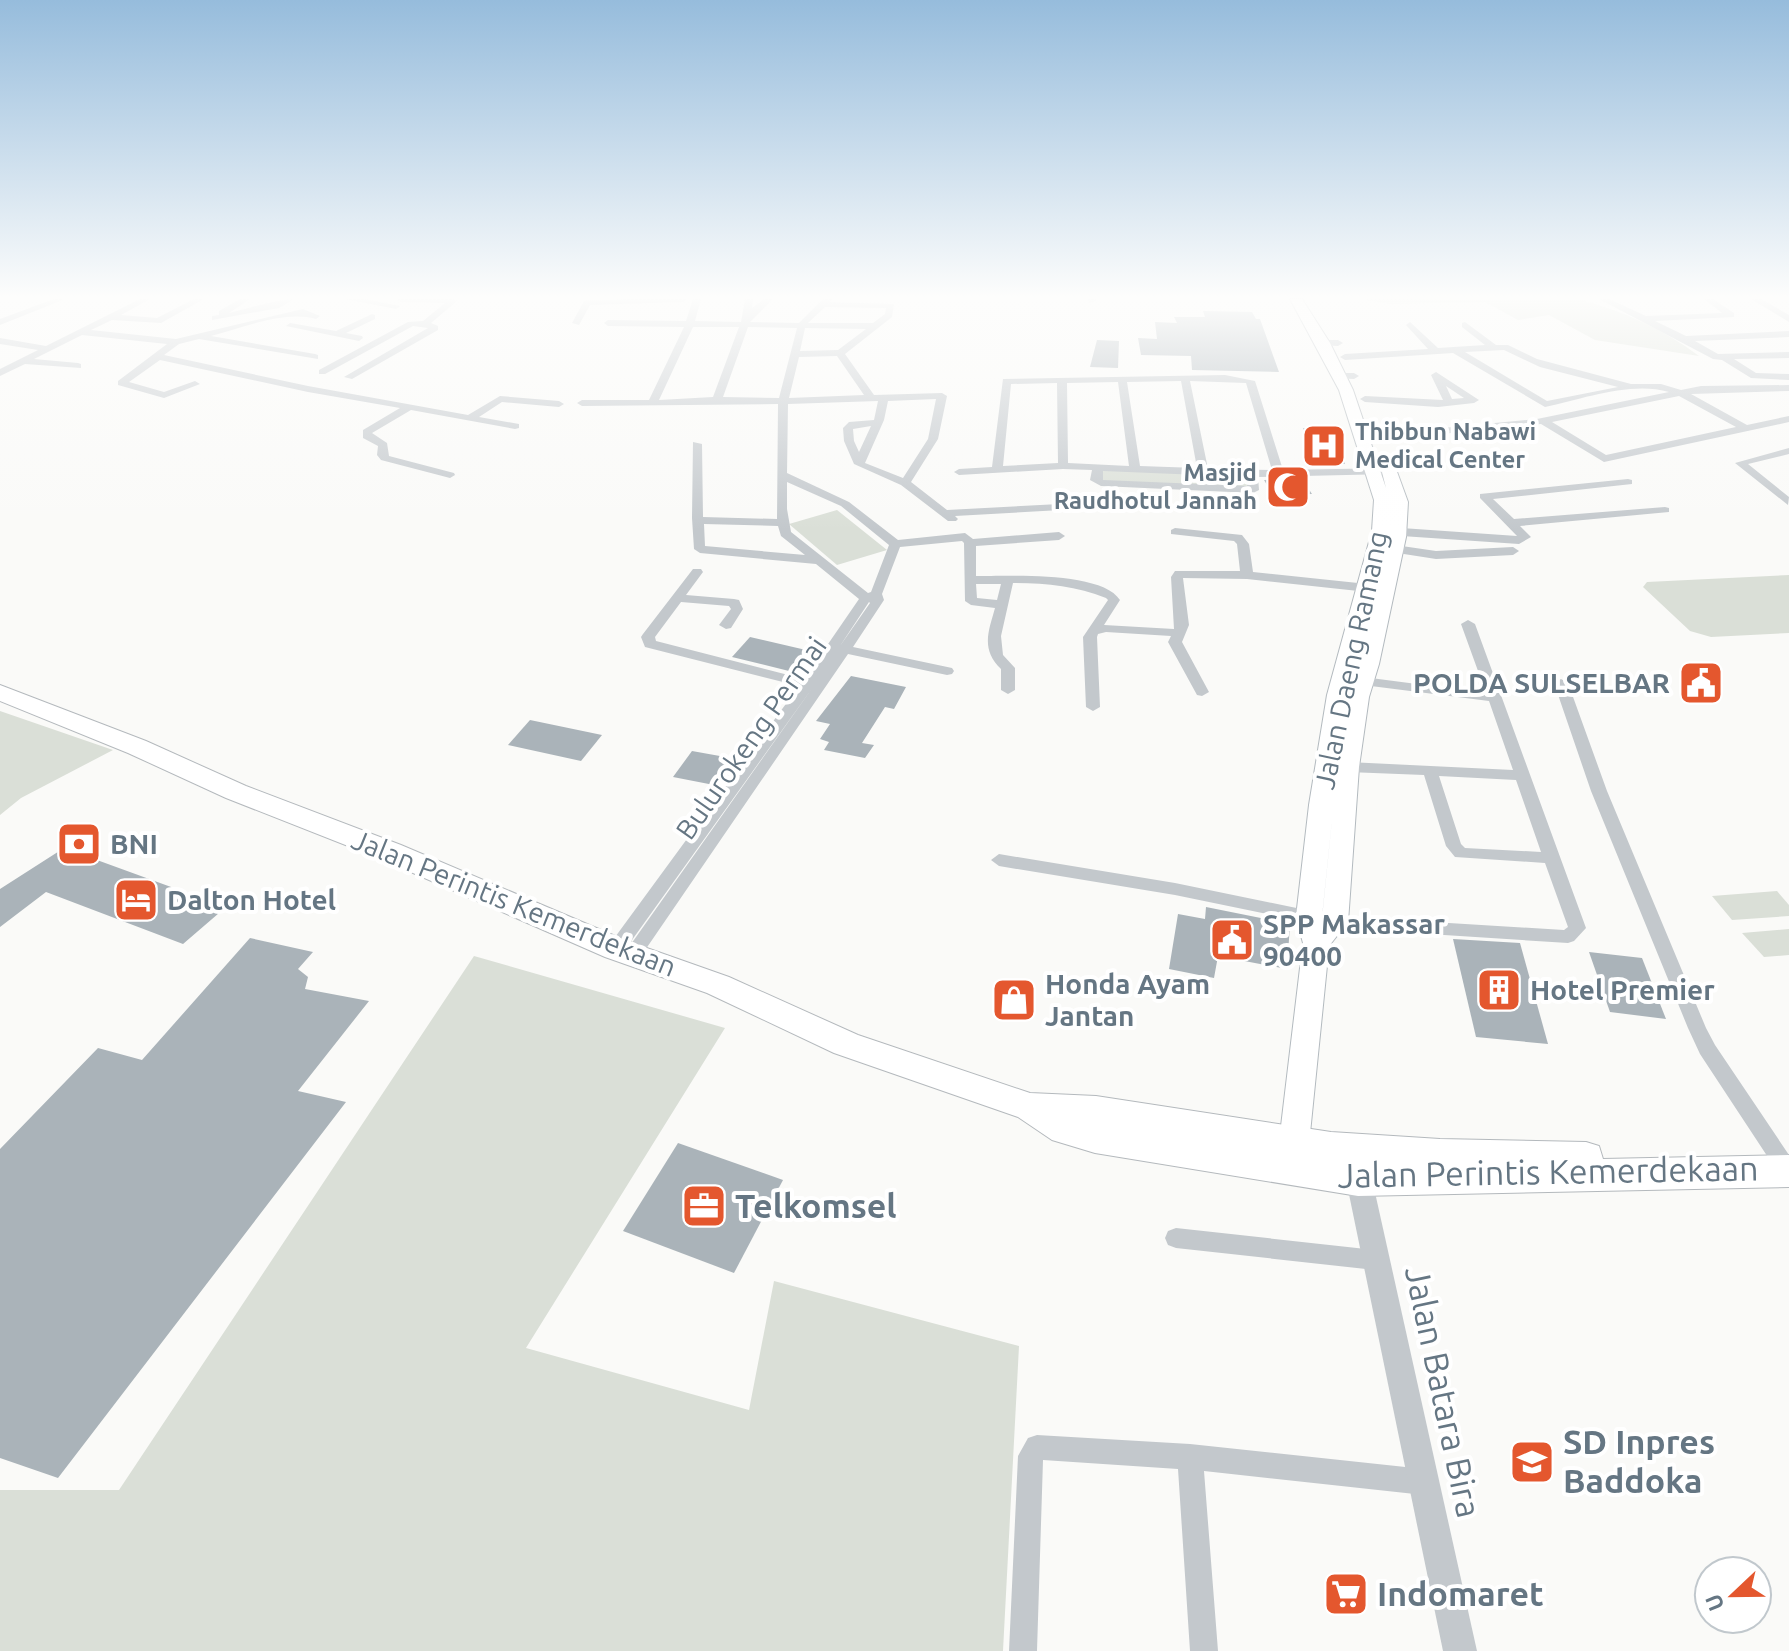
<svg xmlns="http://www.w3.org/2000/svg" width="1789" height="1651" viewBox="0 0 1789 1651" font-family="Ubuntu,sans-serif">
	<rect width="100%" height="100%" fill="#fafaf8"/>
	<g fill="#dadfd7">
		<path d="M1360 299 1582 300C1625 312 1663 329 1699 356L1595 340 1549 315 1518 320 1485 302 1390 304Z"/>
		<polygon points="1100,468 1249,476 1252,487 1100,481"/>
		<polygon points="837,510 887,550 837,565 789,524"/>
		<polygon points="1789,575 1789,633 1711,637 1690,631 1643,587 1647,582"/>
		<polygon points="0,711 113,750 21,798 0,815"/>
		<polygon points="1777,891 1789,905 1789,916 1732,920 1712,896"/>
		<polygon points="1789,929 1789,955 1764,957 1742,933"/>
		<polygon points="474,956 725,1028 526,1348 749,1410 774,1281 1019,1346 1003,1651 0,1651 0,1490 119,1490"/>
	</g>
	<g fill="#aab3b9">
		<polygon points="1203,311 1252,312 1256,319 1260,319 1279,372 1192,370 1191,356 1141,355 1138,338 1157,339 1155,322 1177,323 1174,317 1205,317"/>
		<polygon points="1097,340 1119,341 1118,368 1090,367"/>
		<polygon points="1303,428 1332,429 1345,464 1315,463"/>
		<polygon points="1302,479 1312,494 1273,495 1264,480"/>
		<polygon points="750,637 806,650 789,671 732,657"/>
		<polygon points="851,676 906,687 894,709 885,707 862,743 874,745 865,758 824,750 829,742 820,739 830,724 816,721"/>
		<polygon points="530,720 602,735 581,761 508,745"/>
		<polygon points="692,751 731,758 714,785 673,777"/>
		<polygon points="64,848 226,907 183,944 46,892 0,927 0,889"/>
		<polygon points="1206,907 1290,924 1287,969 1218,956 1214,978 1169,969 1178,914 1205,919"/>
		<polygon points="250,938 313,952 298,969 308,977 305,989 369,1001 298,1091 346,1102 58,1478 0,1458 0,1149 98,1048 142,1060"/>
		<polygon points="1453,939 1520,943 1548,1044 1476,1037"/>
		<polygon points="1589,952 1642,958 1666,1019 1610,1012"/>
		<polygon points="678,1143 783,1180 734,1273 623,1231"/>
	</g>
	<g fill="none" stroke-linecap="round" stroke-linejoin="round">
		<g stroke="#b3babf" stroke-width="2">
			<path id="secondary" d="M1290 299H1302L1330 343 1353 390 1386 488 1382 472 1384 469H1396L1408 502 1406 537 1379 664 1369 697 1359 767 1348 922 1329 946 1309 1143 1312 1160 1307 1169 1296 1173 1285 1169 1279 1143 1303 943 1296 917 1309 805 1327 695 1372 531 1374 500 1339 390ZM1334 800 1322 918V917Z"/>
		</g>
		<g stroke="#b4b9bd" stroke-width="2">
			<polygon id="trunk" points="0,685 146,741 246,786 401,845 627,941 729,977 858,1035 1030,1093 1096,1096 1331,1132 1440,1139 1586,1142 1599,1146 1603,1159 1789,1155 1789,1187 1358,1196 1095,1153 1052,1140 1018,1117 834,1053 707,993 605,957 381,859 226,798 128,753 0,701"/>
		</g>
		<g fill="#c3c8cc" fill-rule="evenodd">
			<polygon points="54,299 65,299 0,325 0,319"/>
			<path d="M140 299H150L121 315 157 318 194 299H204L161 323 112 320 91 330 176 339 303 309 320 316 316 319C284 310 243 328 211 336L315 354 318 355V359L199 339 179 344 164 355 308 386 468 415 500 396 559 401 564 404 559 407 502 402 479 417 519 424V428L515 429 411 410 372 433 387 443 389 456 454 473 455 475 450 478 381 460 377 455 378 446 363 438V430L400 408 308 392 160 360 129 382 164 392 195 381 200 384 164 398 118 385V381L167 344 82 335 34 359 78 363 81 364V368L25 364 0 376V369L38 350 0 344V338L46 346Z"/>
			<path d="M240 299H250L229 313C246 309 279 299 294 299L279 308 212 320V316L219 315V311Z"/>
			<polygon points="345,299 365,299 400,306 396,309"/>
			<polygon points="397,299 454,299 457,301 431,323 438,326 438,330 352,379 344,377 428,328 413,326 325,374 319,374 319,370 408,322 423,321 445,303 401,302"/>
			<polygon points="626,299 687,299 683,302 590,305 579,325 572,323 584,301"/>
			<path d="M693 299H701L695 321 741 322 745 299H753L752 308 764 299H773L750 322 799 323 823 299H832L830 302 894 304 892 317 845 354 874 395 942 393 947 396 938 439 911 482 947 510 1079 503 1085 506 1079 509 955 516 958 519 956 521H948L901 485 854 464 844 441 843 428 849 422 874 420 878 401 788 404 787 473 849 502 898 540 965 533 973 539 1059 532 1065 536 1059 540 976 546V576C1008 576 1102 571 1120 600L1104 625 1174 629 1171 577 1175 571H1240L1237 544 1234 541 1171 534V530L1175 528 1242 535 1249 544 1253 572 1377 585 1383 589 1377 593 1247 579 1183 578 1189 625 1182 642 1209 692 1202 696 1197 695 1168 642 1171 636 1106 632 1098 634 1097 637 1100 707 1093 711 1086 707 1083 637 1108 600 1106 598C1076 586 1046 583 1013 583L1001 636 1003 655 1015 668V690L1008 694 1001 690V669C981 649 988 633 995 608L971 605 965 601 964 543 962 541 900 547 882 594 884 600 853 647 952 668 954 671 952 674 947 675 848 654 639 959H627L624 954 813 687 622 954H610L607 949 610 944 799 686 645 647 641 637 643 634 693 569H701L703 572 686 595 734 599 739 600 743 609 731 628 726 629 719 625 731 609 729 606 681 602 655 637 656 641 804 679 859 599 816 564 700 553 694 549 692 518 693 442 702 444 703 517 777 519 778 404 582 406 577 403 582 400H649L684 327 608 326 604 323 608 320 686 321ZM825 307 886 308 885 314 873 323H808ZM693 327H739L713 397 659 400ZM748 327 797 328 779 398 723 397ZM805 328 866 329 838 350 800 351ZM837 356 864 395 789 398 799 357ZM936 399 928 439 903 478 865 463 884 420 888 401ZM871 426 859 452 854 441 853 429ZM787 482 841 506 889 545 871 592 868 593 791 532 787 509ZM704 524 778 526 781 536 805 555 705 546ZM976 584H1001L997 600 977 598ZM869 602 870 603 840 646Z"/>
			<polygon points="1088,299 1096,299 1096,301 1089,303"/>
			<polygon points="1599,299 1609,299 1646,316 1722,313 1704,299 1713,299 1734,313 1734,317 1655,321 1686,336 1789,331 1789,337 1695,341 1718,354 1789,352 1789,358 1734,359 1756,373 1789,374 1789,380 1751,378 1722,360 1713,359"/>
			<polygon points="1751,299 1761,299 1789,315 1789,322"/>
			<polygon points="372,314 375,315 375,319 346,333 362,336 363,338 359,341 286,326 290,323 336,331"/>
			<path d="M1410 322 1438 348 1485 345 1462 327V323L1465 322 1496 345H1508L1537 359 1631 384H1661L1681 390 1701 386 1789 385V391L1691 394 1747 425 1789 416V422L1604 462 1541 424 1432 435H1357V431L1361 430 1432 429 1537 419 1669 392C1631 381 1583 399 1545 407L1453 353 1345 360 1340 357 1345 354 1428 349 1406 325ZM1504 350 1540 367 1618 387 1547 401 1465 352ZM1679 396 1736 427 1606 455 1552 422Z"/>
			<polygon points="1323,340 1338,340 1343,343 1338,346 1320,345 1320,341"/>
			<path d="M1436 372 1479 400 1474 403 1438 407 1365 402 1360 399 1365 396 1443 400 1431 375ZM1446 386 1464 398 1452 399Z"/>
			<polygon points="1337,373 1354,373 1359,376 1354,379 1334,378 1334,374"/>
			<path d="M1225 375 1255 381 1283 470 1390 468 1395 471 1390 474 1258 477 1259 490 1253 493 1101 486 1090 480 1092 470 1063 469 959 475 954 472 959 469 992 467 1003 379ZM1181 381 1197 468 1140 466 1127 382ZM1190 381 1246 383 1272 470 1208 469ZM1118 382 1129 466 1068 463 1067 383ZM1057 383 1058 463 1003 466 1011 384ZM1103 471 1248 477 1247 486 1103 480Z"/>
			<polygon points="1789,448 1789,454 1748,464 1789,497 1788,505 1735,463"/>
			<polygon points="1628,479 1632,480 1632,484 1493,499 1514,519 1665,507 1669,508 1669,512 1520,526 1531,537 1519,544 1387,535 1381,531 1387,527 1517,536 1480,498 1480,494"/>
			<polygon points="1395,545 1436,551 1513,547 1519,551 1513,555 1436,559 1391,552 1389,549"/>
			<path d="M1468 620 1475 624 1586 928 1574 941 1568 943 1335 928 1175 895 999 866 991 860 999 854 1175 883 1335 916 1564 930 1568 927 1545 863 1455 857 1446 846 1424 775 1348 772 1340 767 1348 762 1513 770 1489 701 1363 685 1356 681 1363 677 1486 693 1461 624ZM1439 776 1516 780 1541 852 1465 848 1461 844Z"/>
			<polygon points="1561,679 1568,683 1607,791 1706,1028 1715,1045 1789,1155 1789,1180 1781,1177 1700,1054 1688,1028 1591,791 1554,683"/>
			<polygon points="1176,1228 1375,1250 1383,1253 1386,1260 1383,1267 1375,1270 1176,1248 1168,1245 1165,1238 1168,1231"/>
			<polygon points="1037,1435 1190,1444 1424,1469 1433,1473 1437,1482 1433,1491 1424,1495 1204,1471 1218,1651 1190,1651 1178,1469 1043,1460 1037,1651 1009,1651 1018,1456 1028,1438"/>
		</g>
		<polygon fill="#c3c8cc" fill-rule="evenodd" points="1357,1159 1366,1162 1370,1170 1477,1651 1443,1651 1344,1170 1348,1162"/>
		<use href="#secondary" fill="#fff" fill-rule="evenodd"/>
		<use href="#trunk" fill="#fff" fill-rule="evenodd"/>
	</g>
	<linearGradient id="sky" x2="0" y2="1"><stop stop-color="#96bcdc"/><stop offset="0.56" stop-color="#fdfdfc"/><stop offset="1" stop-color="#fdfdfc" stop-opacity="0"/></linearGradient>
	<rect width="1789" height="530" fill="url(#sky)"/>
	<defs>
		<g id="hospital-square" transform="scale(2.3)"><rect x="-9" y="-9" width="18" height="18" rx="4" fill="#e4572e" stroke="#fff"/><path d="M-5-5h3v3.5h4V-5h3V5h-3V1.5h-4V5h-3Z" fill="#fff"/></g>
		<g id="mosque-square" transform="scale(2.3)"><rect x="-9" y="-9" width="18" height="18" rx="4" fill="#e4572e" stroke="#fff"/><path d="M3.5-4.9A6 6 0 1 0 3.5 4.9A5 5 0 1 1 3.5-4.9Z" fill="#fff"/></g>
		<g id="civic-square" transform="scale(2.3)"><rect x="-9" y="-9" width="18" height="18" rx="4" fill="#e4572e" stroke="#fff"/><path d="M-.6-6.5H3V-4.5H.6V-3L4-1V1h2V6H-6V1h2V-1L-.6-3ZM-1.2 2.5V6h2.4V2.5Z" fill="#fff"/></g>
		<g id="bank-square" transform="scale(2.3)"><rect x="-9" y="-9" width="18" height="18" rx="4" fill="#e4572e" stroke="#fff"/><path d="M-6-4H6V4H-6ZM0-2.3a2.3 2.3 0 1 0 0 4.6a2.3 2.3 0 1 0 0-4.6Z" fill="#fff"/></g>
		<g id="hotel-square" transform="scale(2.3)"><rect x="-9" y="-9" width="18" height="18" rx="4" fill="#e4572e" stroke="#fff"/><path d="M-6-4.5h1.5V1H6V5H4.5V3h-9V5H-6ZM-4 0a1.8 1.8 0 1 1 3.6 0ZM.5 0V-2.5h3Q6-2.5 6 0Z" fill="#fff"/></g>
		<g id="building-square" transform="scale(2.3)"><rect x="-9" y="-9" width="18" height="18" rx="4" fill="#e4572e" stroke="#fff"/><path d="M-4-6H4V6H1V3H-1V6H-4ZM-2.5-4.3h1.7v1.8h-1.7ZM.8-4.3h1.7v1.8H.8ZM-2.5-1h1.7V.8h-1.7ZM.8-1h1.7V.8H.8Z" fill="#fff"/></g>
		<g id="shop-square" transform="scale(2.3)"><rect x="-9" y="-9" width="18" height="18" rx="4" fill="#e4572e" stroke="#fff"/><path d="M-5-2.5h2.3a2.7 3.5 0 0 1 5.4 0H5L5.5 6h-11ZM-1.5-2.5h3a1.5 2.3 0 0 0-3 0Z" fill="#fff"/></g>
		<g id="office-square" transform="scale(2.3)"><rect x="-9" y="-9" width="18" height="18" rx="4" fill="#e4572e" stroke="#fff"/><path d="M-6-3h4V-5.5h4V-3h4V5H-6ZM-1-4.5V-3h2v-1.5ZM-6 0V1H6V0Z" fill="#fff"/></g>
		<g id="school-square" transform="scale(2.3)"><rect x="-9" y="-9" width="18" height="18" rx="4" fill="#e4572e" stroke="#fff"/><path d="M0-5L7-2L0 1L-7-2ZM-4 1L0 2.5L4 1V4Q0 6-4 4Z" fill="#fff"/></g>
		<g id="supermarket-square" transform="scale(2.3)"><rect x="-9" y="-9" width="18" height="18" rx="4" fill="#e4572e" stroke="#fff"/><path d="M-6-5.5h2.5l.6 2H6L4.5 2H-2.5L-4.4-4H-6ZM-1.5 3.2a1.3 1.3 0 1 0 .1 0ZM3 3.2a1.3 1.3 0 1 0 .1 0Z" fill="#fff"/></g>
	</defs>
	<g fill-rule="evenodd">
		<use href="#hospital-square" x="1324" y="446"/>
		<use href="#mosque-square" x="1288" y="487"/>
		<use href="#civic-square" x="1701" y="683"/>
		<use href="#bank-square" x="79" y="844"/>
		<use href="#hotel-square" x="136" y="900"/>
		<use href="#civic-square" x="1232" y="940"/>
		<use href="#building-square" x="1499" y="990"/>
		<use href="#shop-square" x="1014" y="1000"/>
		<use href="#office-square" x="704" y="1206"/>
		<use href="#school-square" x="1532" y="1462"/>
		<use href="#supermarket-square" x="1346" y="1594"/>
	</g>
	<g text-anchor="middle" stroke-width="8" stroke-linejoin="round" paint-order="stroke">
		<g font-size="24" font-weight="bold" fill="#657683" stroke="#fff" text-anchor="start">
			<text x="1355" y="440">Thibbun Nabawi<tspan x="1355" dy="28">Medical Center</tspan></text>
			<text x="1257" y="481" text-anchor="end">Masjid<tspan x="1257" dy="28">Raudhotul Jannah</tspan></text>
		</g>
		<g font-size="28" fill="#657683" stroke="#fff">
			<text transform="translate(1351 660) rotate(-78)" y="10">Jalan Daeng Ramang</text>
			<text transform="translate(751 738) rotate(-55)" y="10">Bulurokeng Permai</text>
			<text transform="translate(514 903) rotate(22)" y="10">Jalan Perintis Kemerdekaan</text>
		</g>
		<g font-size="28" font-weight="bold" fill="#657683" stroke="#fff" text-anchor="start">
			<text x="1670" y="693" text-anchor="end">POLDA SULSELBAR</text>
			<text x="110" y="854">BNI</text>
			<text x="167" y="910">Dalton Hotel</text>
			<text x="1263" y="934">SPP Makassar<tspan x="1263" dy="32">90400</tspan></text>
			<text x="1045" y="994">Honda Ayam<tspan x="1045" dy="32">Jantan</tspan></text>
			<text x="1530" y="1000">Hotel Premier</text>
		</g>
		<g font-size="34" fill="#657683" stroke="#fff">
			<text transform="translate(1548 1172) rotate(-1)" y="12">Jalan Perintis Kemerdekaan</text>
			<text transform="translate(1443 1392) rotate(78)" y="12">Jalan Batara Bira</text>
		</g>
		<g font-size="34" font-weight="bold" fill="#657683" stroke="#fff" text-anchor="start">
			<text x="735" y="1218">Telkomsel</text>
			<text x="1563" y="1454">SD Inpres<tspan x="1563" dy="39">Baddoka</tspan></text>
			<text x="1377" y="1606">Indomaret</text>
		</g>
	</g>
	<g transform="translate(1733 1595) rotate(248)"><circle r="38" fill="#ffffff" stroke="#c1c8cd" stroke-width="2"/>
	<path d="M0-6L14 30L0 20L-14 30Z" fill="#e4572e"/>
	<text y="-12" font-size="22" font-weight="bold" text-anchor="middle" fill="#657683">U</text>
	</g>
</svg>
